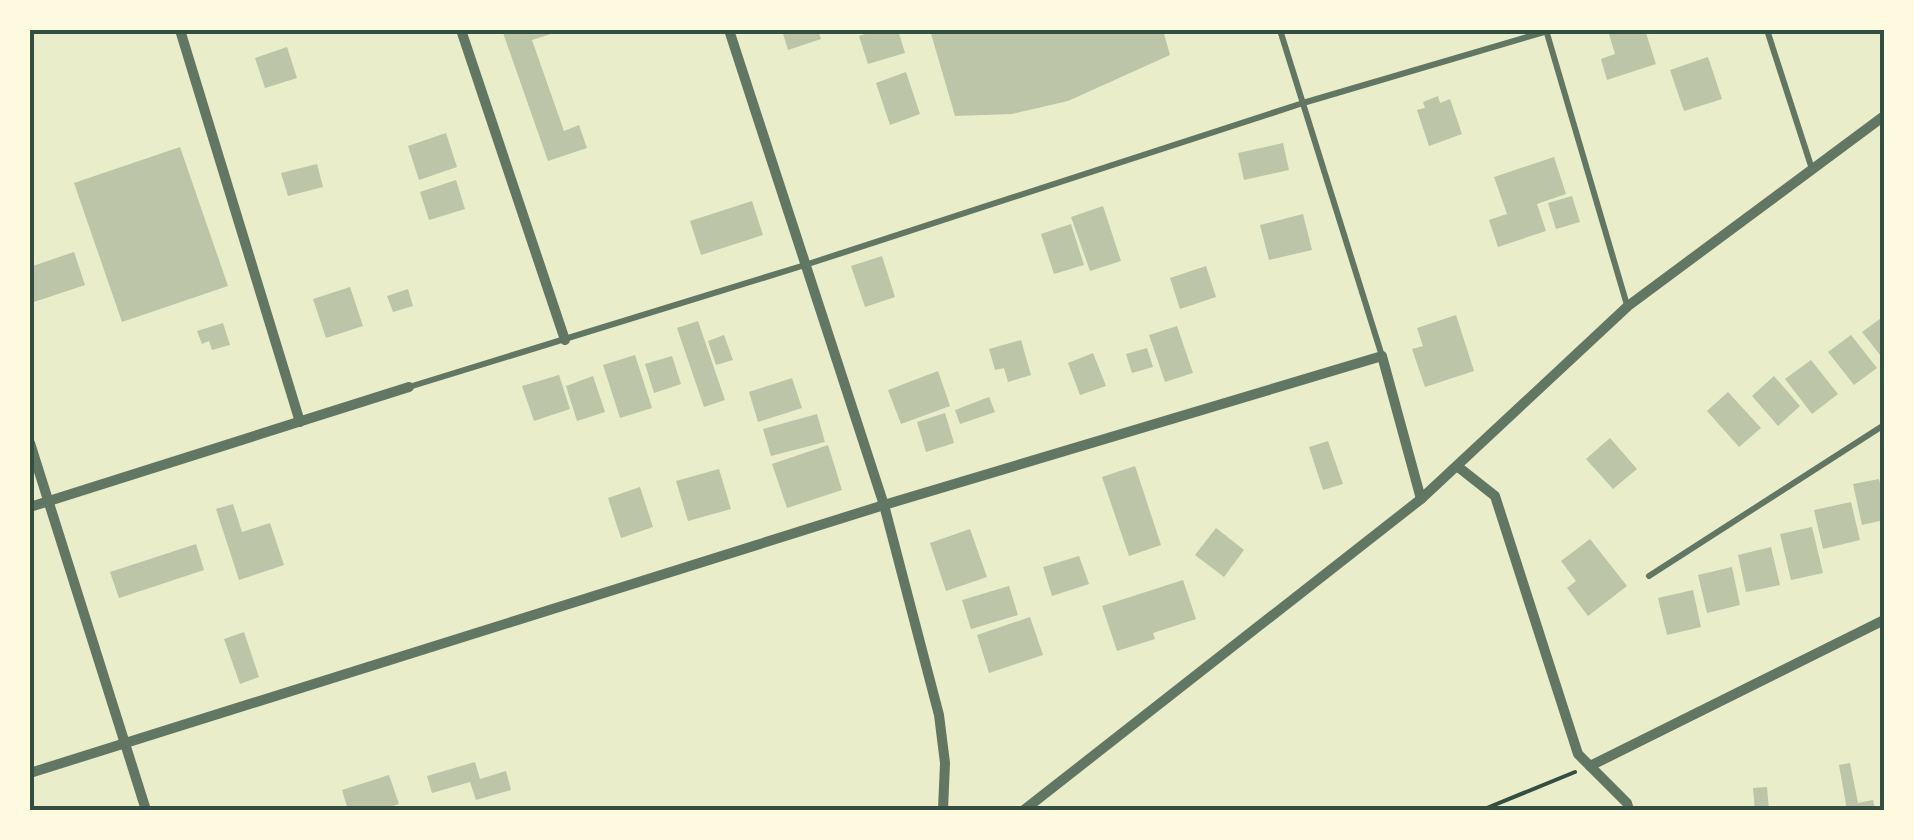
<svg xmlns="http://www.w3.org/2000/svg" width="1914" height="840" viewBox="0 0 1914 840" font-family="Manrope,sans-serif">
	<rect width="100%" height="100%" fill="#e9edc9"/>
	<g fill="#bcc5a7">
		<polygon points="502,30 550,30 551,34 532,40 564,131 579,125 587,148 548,161"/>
		<polygon points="782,30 818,30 821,39 788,50"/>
		<polygon points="877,30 898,30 905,53 868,64 859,36"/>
		<polygon points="930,30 1163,30 1170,55 1068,101 1012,114 955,116"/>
		<polygon points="1612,30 1645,30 1656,64 1607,80 1601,59 1615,54 1608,31"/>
		<polygon points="287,47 297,78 265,88 255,58"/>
		<polygon points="1708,57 1722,99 1684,111 1670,70"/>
		<polygon points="906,72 920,114 890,125 876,83"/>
		<polygon points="1438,96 1440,103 1450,99 1462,134 1429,146 1417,110 1425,108 1423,102"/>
		<polygon points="446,133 457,167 419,180 408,146"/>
		<polygon points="1283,143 1289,170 1244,180 1238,153"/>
		<polygon points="180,147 228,286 122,322 74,183"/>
		<polygon points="1554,157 1566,194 1537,204 1546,231 1498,247 1489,220 1507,214 1494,177"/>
		<polygon points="317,164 323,187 288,196 281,173"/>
		<polygon points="456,180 465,209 429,220 420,192"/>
		<polygon points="1572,196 1580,222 1556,229 1548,203"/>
		<polygon points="752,201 763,235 701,255 690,221"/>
		<polygon points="1103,206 1121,261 1090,271 1071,217"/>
		<polygon points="1303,214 1312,250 1269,260 1260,225"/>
		<polygon points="1071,224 1084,265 1054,274 1041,234"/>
		<polygon points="74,252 85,285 34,302 30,291 30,267"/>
		<polygon points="882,256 895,297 865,307 851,266"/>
		<polygon points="1206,266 1216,297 1180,309 1170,278"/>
		<polygon points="350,287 363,326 326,338 313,299"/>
		<polygon points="408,289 413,306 393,312 387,296"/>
		<polygon points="1456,315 1474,371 1425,387 1412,349 1423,346 1417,328"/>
		<polygon points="1884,316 1884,360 1862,332"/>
		<polygon points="698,321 725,400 704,407 677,328"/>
		<polygon points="223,323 230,345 212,350 209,341 202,344 197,331"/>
		<polygon points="1177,326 1193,373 1165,382 1149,335"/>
		<polygon points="724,335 733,360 716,365 708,341"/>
		<polygon points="1851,335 1877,368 1854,385 1828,352"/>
		<polygon points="1021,340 1031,375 1008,382 1004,368 995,370 989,349"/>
		<polygon points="1147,348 1153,367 1132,373 1126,354"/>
		<polygon points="1093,353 1106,386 1080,395 1068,363"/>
		<polygon points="635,355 652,408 620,418 603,365"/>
		<polygon points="672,356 681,384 654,393 645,364"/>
		<polygon points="1811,360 1838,394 1812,414 1785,379"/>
		<polygon points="938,371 950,406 901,424 888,390"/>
		<polygon points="559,375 570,409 534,421 522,386"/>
		<polygon points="593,376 605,412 577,421 566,386"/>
		<polygon points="1774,376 1800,406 1778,426 1752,396"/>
		<polygon points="792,378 802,408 758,422 749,392"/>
		<polygon points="1728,392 1761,428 1739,447 1707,411"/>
		<polygon points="989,397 995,412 960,424 955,410"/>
		<polygon points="945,413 954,443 926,452 917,422"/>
		<polygon points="817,414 825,442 771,456 763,429"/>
		<polygon points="1610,438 1637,469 1613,489 1586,459"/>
		<polygon points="1328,441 1343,484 1323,490 1309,447"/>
		<polygon points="828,445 842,490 787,508 772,464"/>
		<polygon points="1135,466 1161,545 1129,556 1102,477"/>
		<polygon points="719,469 731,509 688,521 676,481"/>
		<polygon points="1879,479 1884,502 1884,520 1862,525 1853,484"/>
		<polygon points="640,487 653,527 621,538 608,498"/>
		<polygon points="1851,502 1860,540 1823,549 1814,510"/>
		<polygon points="233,504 242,532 270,523 284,565 239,580 216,509"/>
		<polygon points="1812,527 1823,573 1791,580 1780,534"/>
		<polygon points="1216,528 1244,550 1224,577 1195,555"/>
		<polygon points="970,529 987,577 946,591 930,543"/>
		<polygon points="1590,539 1627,586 1588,616 1567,588 1576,581 1561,561"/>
		<polygon points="196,544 204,570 119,598 110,572"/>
		<polygon points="1771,547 1780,585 1746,592 1738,555"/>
		<polygon points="1079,556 1089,584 1052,596 1043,567"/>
		<polygon points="1732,567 1740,605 1707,613 1698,575"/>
		<polygon points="1183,580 1196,619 1153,633 1155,639 1117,651 1102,606"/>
		<polygon points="1009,586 1018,615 971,629 962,600"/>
		<polygon points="1693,590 1701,627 1667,635 1658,598"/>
		<polygon points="1030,617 1043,655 989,673 977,635"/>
		<polygon points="244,632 259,677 240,684 224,639"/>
		<polygon points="475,762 480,779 506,771 511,790 476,800 470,782 432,793 427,776"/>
		<polygon points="1850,763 1858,803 1873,800 1875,810 1847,810 1839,765"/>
		<polygon points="389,775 399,804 381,810 348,810 342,790"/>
		<polygon points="1767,787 1769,810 1755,810 1753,788"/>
	</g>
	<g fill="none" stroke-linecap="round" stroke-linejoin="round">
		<polyline stroke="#344e41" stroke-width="4" points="1482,810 1575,772"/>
		<g stroke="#617663" stroke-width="6">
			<polyline points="1280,30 1382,356"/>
			<polyline points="1546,30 1627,305"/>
			<polyline points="1767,30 1812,169"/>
			<polyline points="409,387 805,265 1303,103 1551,30"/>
			<polyline points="1649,576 1884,425"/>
		</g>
		<g stroke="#617663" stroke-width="10">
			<polyline points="180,30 300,422"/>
			<polyline points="461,30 565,340"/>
			<polyline points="729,30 884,505 939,715 945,763 943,810"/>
			<polyline points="30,443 146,810"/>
			<polyline points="1457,466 1495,496 1578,754 1627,803 1629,810"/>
			<polyline points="30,507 409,387"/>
			<polyline points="1590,766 1884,620"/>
			<polyline points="30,773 884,505 1382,356 1421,499"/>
			<polyline points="1024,810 1421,499 1628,306 1884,116"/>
		</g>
	</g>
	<rect width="1914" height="840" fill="none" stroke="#fefae0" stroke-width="65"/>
	<rect x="32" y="32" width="1850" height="776" fill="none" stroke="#344e41" stroke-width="4"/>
</svg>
